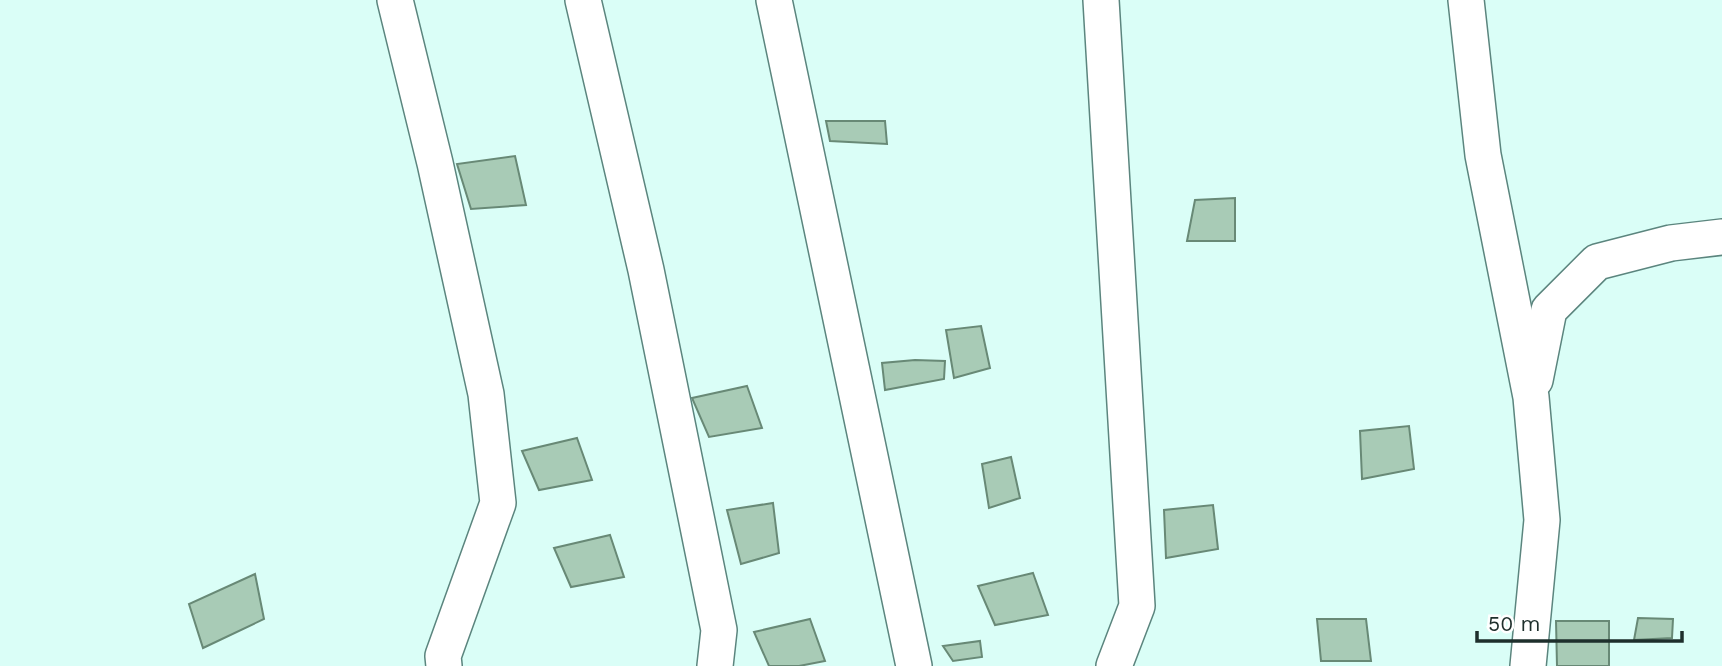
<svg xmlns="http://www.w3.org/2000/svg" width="1722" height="666" viewBox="0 0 1722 666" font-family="'Work Sans',sans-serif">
	<rect width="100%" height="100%" fill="#dafef7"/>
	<g fill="#a8cbb6" stroke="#688976" stroke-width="2">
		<polygon points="826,121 885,121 887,144 830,141"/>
		<polygon points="515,156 526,205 471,209 457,164"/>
		<polygon points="1235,198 1235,241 1187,241 1195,200"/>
		<polygon points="981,326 990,368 954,378 946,330"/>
		<polygon points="915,360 945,361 944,379 885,390 882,363"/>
		<polygon points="747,386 762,428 709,437 692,398"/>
		<polygon points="1409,426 1414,469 1362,479 1360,431"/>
		<polygon points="577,438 592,480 539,490 522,451"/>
		<polygon points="1011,457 1020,498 989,508 982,464"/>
		<polygon points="773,503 779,553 741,564 727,510"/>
		<polygon points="1213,505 1218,549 1166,558 1164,510"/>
		<polygon points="610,535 624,577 571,587 554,548"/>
		<polygon points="1033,573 1048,615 995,625 978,586"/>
		<polygon points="255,574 264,619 203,648 189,604"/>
		<polygon points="1638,618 1673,619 1672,638 1634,640"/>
		<polygon points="810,619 825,661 799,666 769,666 754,632"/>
		<polygon points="1317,619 1366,619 1371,661 1321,661"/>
		<polygon points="1556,621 1609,621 1609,666 1557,666"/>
		<polygon points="980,641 982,657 953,661 943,646"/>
	</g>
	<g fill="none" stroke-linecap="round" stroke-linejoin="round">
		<g stroke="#5b857e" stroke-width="38">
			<g id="minor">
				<polyline points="395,0 435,163 486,394 498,503 443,656 444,666"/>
				<polyline points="583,0 646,270 719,630 715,666"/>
				<polyline points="774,0 914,666"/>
				<polyline points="1101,0 1137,606 1114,666"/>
				<polyline points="1466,0 1483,155 1531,397 1542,520 1528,666"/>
				<polyline points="1535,380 1549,310 1597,262 1671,243 1722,237"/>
			</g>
		</g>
		<use href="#minor" stroke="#fff" stroke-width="35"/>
	</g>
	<path d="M1477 631v10h205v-10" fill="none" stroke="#1e2f2c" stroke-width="3.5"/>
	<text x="1488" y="631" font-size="21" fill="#1e2f2c" stroke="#ffffff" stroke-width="5" paint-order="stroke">50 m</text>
</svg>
